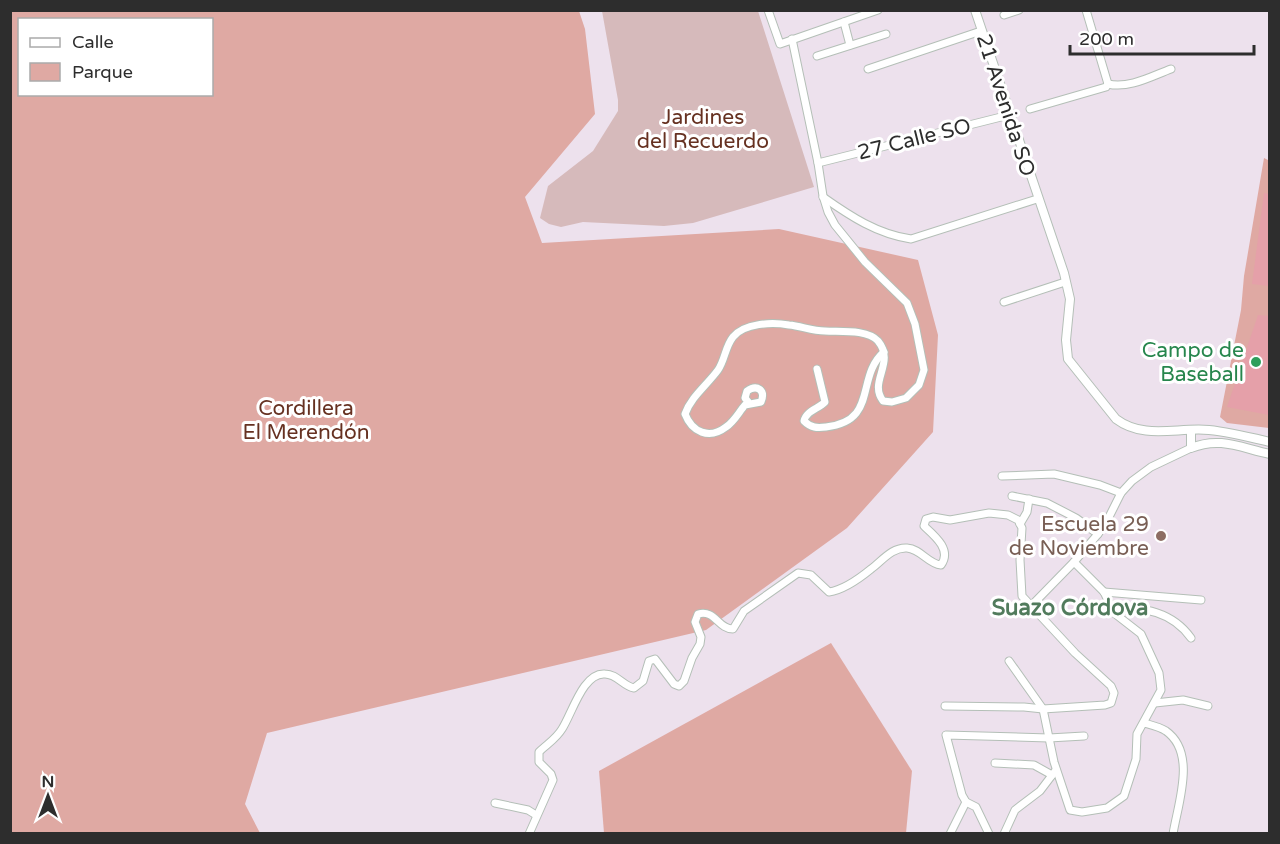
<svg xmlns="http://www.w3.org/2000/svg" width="1280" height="844" viewBox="0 0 1280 844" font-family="'Varela Round',sans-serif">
	<rect width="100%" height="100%" fill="#ede1ed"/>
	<g fill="#dfa9a3" fill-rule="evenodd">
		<path d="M10 11H579L585 29 595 114 525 197 542 243 779 229 918 260 938 335 933 432 847 528 706 630 267 733 245 804 260 833H11ZM20 20H212V94H20Z"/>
		<polygon points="1264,158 1270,161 1269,428 1227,423 1220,417 1241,310 1244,276"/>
		<polygon points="831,643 912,771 906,833 604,833 599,771"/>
	</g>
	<polygon fill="#d6babb" points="602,11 758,11 814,187 693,223 664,226 583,222 561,227 549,224 540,218 548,186 593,151 618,111 618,100"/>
	<g fill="#e5a0a9">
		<polygon points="1264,193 1269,194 1269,286 1252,284"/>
		<polygon points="1258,315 1269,316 1269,415 1227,407"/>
	</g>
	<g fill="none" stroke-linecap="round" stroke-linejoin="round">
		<g stroke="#b4bfb7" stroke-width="9">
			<g id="minor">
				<polyline points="768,10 780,44 878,10"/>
				<polyline points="1004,15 1019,10"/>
				<polyline points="844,22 850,45"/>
				<polyline points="817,56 886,34"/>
				<polyline points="868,69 981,31"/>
				<path d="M1108 84C1129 89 1152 76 1171 69"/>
				<polyline points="1030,109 1106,87 1108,84 1086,10"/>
				<polyline points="818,163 1009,115"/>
				<path d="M823 197C850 216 877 234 911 239L1037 199"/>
				<polyline points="1004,302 1065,282"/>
				<path d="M817 369 825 402C818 409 806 411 804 421 811 428 817 428 826 427 879 421 855 377 884 352"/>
				<path d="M749 403 745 398 747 391C757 384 766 390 761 402L745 405C739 412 734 422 726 427 709 440 692 432 685 414 691 397 707 385 718 370 725 360 725 347 733 337 744 323 772 322 789 325 801 326 812 331 825 331 840 332 867 329 878 341 896 363 868 381 883 401L892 402 906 398 919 385 924 370 915 324 907 303 865 262 835 225 828 212 823 196 818 163 792 39"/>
				<polyline points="1002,476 1054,474 1100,485 1121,493"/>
				<polyline points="1012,496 1047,503 1076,518 1098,534"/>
				<polyline points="1020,524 1027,512 1029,499"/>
				<polyline points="1104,592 1201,600"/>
				<polyline points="1032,605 1074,562 1098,534 1108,519 1121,493 1132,481 1151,467 1191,448"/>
				<path d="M1114 613C1142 603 1174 614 1191 638"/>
				<polyline points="1009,661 1043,709 1054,762 1070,810 1082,812 1107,808 1124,796 1136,759 1137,734 1161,690 1159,673 1141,634 1114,613 1104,592 1074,562"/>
				<polyline points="1155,703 1183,700 1208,706"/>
				<path d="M1144 723C1151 725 1160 727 1166 731 1197 753 1178 803 1173 834"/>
				<polyline points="995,763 1034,765 1052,775"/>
				<polyline points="495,803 528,810 536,815"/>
				<path d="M529 834 553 780 551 774 539 762V752C547 744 556 739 562 729 572 714 583 672 605 674 617 674 623 686 634 688L643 681 649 661 655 659 674 684 679 686 684 681 692 658 700 644 701 637 695 622 698 614C715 609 718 629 733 629L744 611 798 573 811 575 829 592C843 590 860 578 871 569 882 561 892 547 907 548 921 549 928 564 941 565 952 550 935 536 924 526L926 519 933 517 950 520 989 513 1008 515 1018 520 1022 528 1020 560 1022 596 1075 653 1111 686 1114 693 1111 703 1105 705 1043 709 1024 707 945 706"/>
				<polyline points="950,834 966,802"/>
				<polyline points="989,834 976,807 966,802 962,795 946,735 1049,738 1084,736"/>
				<polyline points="1004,834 1015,810 1040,791 1056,770"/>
			</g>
		</g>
		<g stroke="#b4bfb7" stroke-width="10">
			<g id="tertiary">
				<path d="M975 10 1064 273 1070 299 1066 340 1068 359 1116 419C1144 440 1177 427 1209 430 1229 432 1249 437 1270 442"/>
				<path d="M1191 430V448C1220 436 1241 448 1270 454"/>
			</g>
		</g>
		<use href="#minor" stroke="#fff" stroke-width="7"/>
		<use href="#tertiary" stroke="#fff" stroke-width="8"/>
	</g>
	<circle fill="#2e9e5b" stroke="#fff" stroke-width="2" cx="1256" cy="362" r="6"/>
	<circle fill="#8d6e63" stroke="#fff" stroke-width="2" cx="1161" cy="536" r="6"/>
	<g text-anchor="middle" stroke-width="6" stroke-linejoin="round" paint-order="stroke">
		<g font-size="21" fill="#2d2d2d" stroke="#fff">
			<text transform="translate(1006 105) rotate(72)" y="7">21 Avenida SO</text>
			<text transform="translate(914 139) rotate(-14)" y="7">27 Calle SO</text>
		</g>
		<g font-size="21" fill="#663121" stroke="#fff">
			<text x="703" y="124">Jardines<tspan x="703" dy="24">del Recuerdo</tspan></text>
			<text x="306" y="415">Cordillera<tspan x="306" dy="24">El Merendón</tspan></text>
		</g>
		<g font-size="21" fill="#27864d" stroke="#fff" text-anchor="end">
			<text x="1244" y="357">Campo de<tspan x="1244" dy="24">Baseball</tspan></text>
		</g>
		<g font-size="21" fill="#785e54" stroke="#fff" text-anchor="end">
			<text x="1149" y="531">Escuela 29<tspan x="1149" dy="24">de Noviembre</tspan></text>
		</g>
		<g font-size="22" font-weight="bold" fill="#517b5c" stroke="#fff">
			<text x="1070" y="615">Suazo Córdova</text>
		</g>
	</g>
	<rect width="1280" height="844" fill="none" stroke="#2d2d2d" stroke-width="24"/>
	<rect x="18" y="18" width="195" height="78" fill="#ffffff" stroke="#ababab" stroke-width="1.5"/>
	<rect x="30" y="38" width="30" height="9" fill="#ffffff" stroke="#ababab" stroke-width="1.5"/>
	<text x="72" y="48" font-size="18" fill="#2d2d2d">Calle</text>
	<rect x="30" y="63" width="30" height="18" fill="#dfa9a3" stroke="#ababab" stroke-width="1.5"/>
	<text x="72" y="78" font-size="18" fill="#2d2d2d">Parque</text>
	<g transform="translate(48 796)" stroke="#ffffff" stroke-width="4.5" paint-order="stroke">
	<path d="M0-4.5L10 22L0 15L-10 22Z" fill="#2d2d2d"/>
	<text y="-9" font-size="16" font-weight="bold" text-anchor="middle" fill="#2d2d2d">N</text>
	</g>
	<path d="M1070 45v9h184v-9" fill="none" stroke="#2d2d2d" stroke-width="3"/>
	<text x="1079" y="45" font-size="18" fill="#2d2d2d" stroke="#ffffff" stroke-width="4.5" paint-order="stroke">200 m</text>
</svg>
